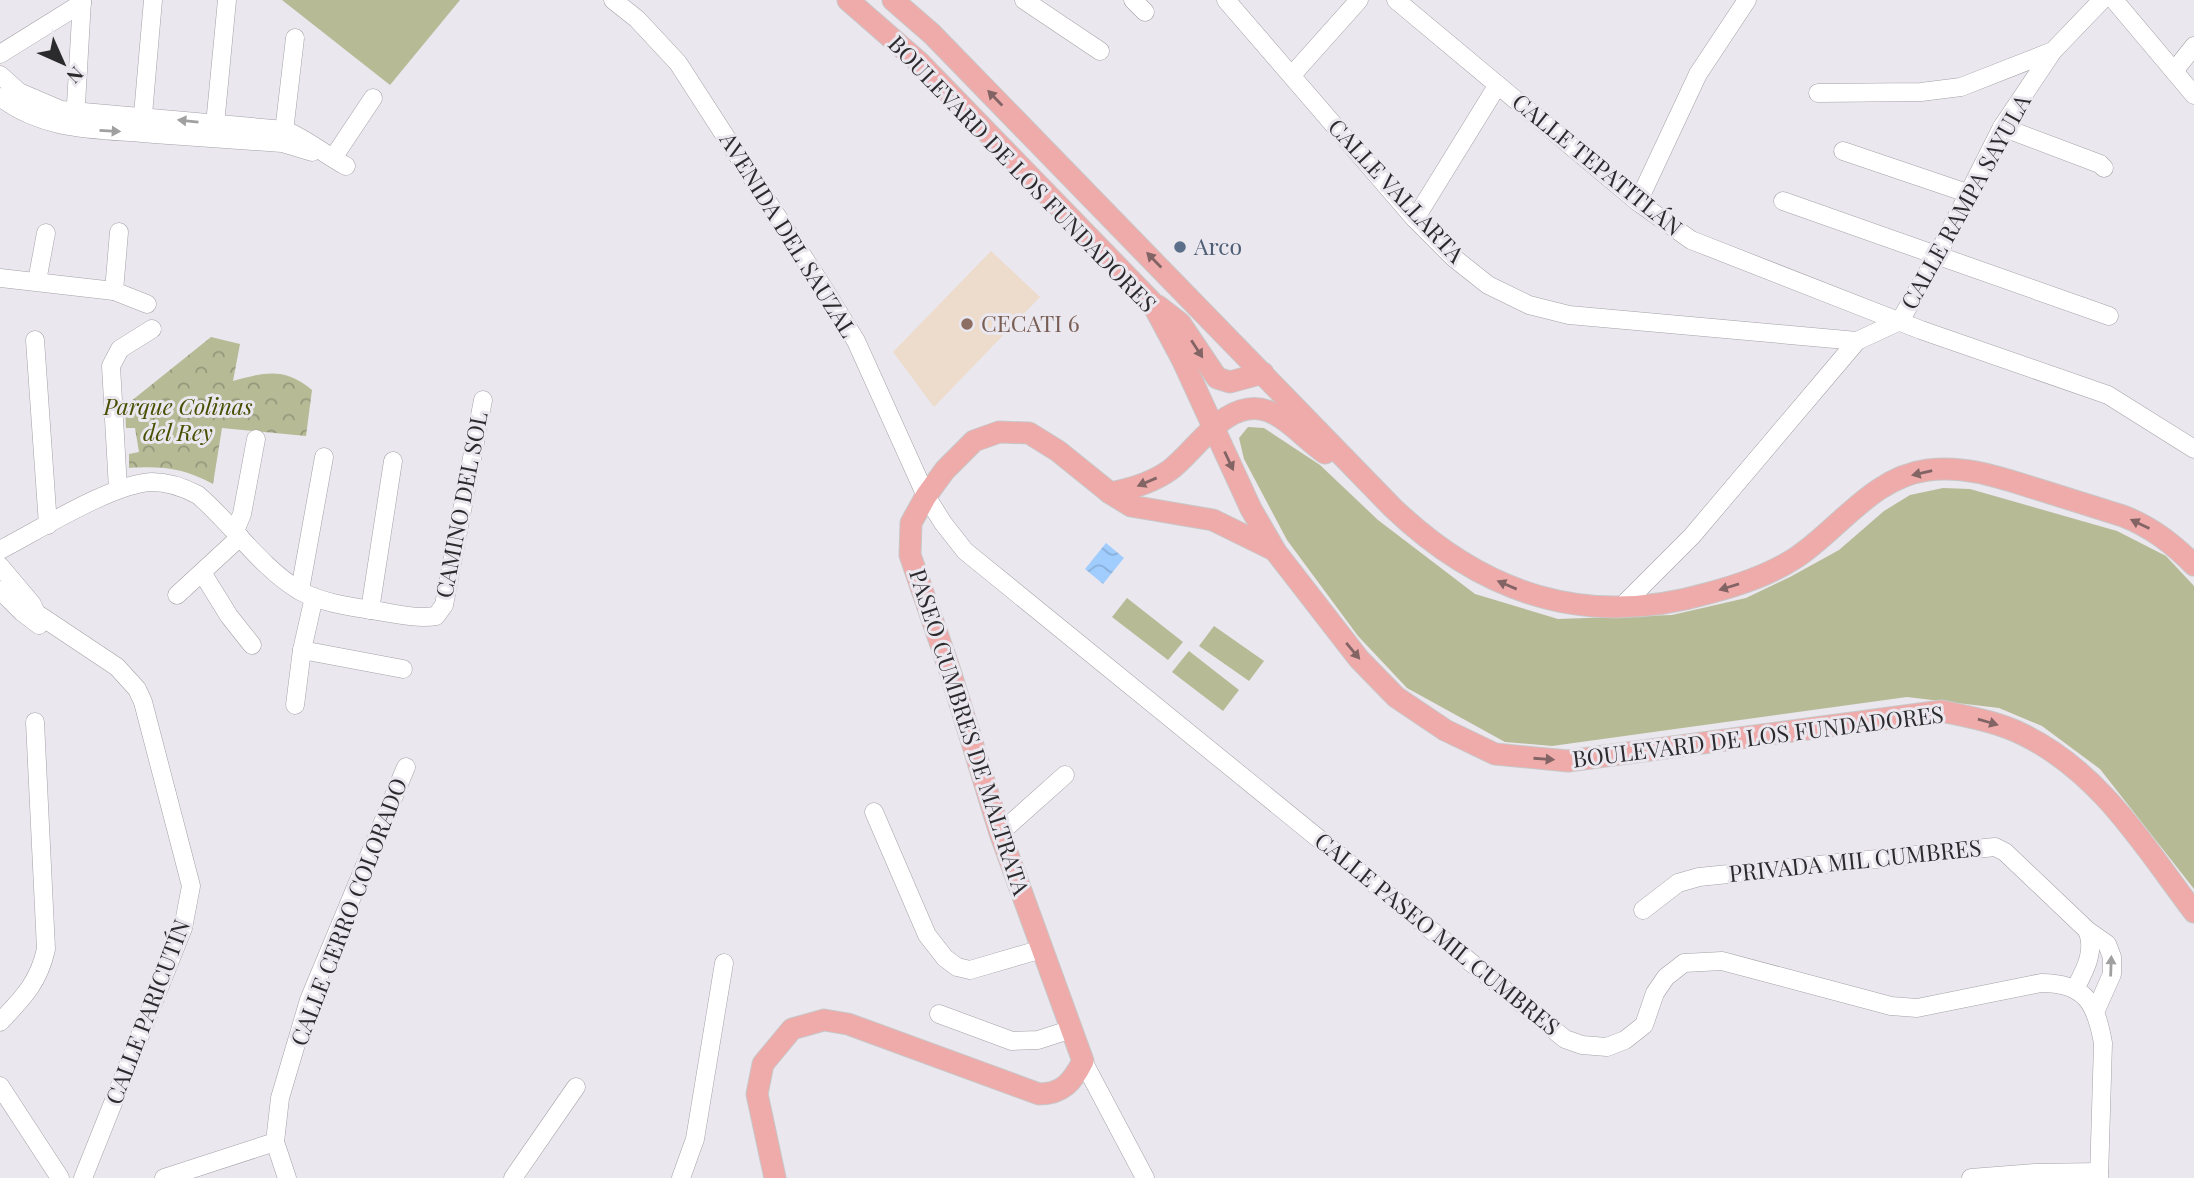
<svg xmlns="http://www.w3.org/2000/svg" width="2194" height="1178" viewBox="0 0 2194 1178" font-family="'Playfair Display',serif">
	<defs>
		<pattern id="park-crowns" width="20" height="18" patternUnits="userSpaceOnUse" patternTransform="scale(1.75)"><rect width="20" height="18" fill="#b6bb96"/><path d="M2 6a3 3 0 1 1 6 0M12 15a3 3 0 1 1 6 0" fill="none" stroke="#94987b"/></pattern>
		<pattern id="water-waves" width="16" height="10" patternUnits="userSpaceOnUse" patternTransform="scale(1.75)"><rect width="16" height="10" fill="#a0cdfe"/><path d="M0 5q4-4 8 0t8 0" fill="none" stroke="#8ab0da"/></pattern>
	</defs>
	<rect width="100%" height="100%" fill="#eae7ee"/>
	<polygon fill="#eddccb" points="991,251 1040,297 934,407 893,352"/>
	<g fill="#b6bb96">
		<polygon points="282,0 460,0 390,85"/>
		<polygon points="1248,427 1264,428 1320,465 1378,520 1475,594 1558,619 1672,615 1746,598 1790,577 1839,550 1884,511 1910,495 1943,488 1970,489 2117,531 2166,556 2194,586 2194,889 2100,769 2042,726 1999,708 1907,697 1552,746 1505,742 1407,688 1358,636 1287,540 1244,459 1239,438"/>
		<polygon points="1127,598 1183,642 1168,660 1112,617"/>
		<polygon points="1214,626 1264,661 1249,681 1199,646"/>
		<polygon points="1189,651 1239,690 1223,711 1172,672"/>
	</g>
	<path fill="url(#park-crowns)" d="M211 337 240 344 233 381C265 372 285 367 312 390L306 436 222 428 213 484C183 468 163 466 129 468V454L139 452 135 428H126L125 406Z"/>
	<polygon fill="url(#water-waves)" points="1106,543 1124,558 1103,584 1085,569"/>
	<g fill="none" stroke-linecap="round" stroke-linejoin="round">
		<g stroke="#a4a1a7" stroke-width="19">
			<g id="minor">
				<path d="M613 0 637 19 678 63 824 289 856 341 926 496 943 523 965 551 1565 1039 1582 1045 1607 1047 1625 1040 1644 1025 1655 993 1666 977 1684 963 1722 961 1891 1006 1917 1008 2041 983C2086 983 2096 1004 2103 1043L2099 1178"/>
				<polyline points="1024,0 1100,51"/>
				<polyline points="1133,0 1145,12"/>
				<polyline points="1226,0 1415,219 1454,258 1488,285 1529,305 1569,315 1857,341"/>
				<polyline points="1396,0 1638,202 1691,240 1921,330 2108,395 2194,449"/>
				<polyline points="2114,0 2194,95"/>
				<polyline points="0,54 82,3"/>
				<polyline points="2174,71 2194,46"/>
				<path d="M0 75 19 92 61 110 285 130C308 140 324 154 346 166"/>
				<polyline points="1292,75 1359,0"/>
				<polyline points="1818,93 1921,92 1961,87 2053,51"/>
				<path d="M0 97C44 132 100 129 154 134 197 137 239 140 282 143L312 152"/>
				<polyline points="75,122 82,0"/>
				<polyline points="142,126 153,0"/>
				<polyline points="2002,127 2100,164 2104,168"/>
				<polyline points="214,135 227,0"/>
				<polyline points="283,140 295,38"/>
				<polyline points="1843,151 1967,193"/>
				<polyline points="333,158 373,98"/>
				<polyline points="1783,201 2109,316"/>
				<polyline points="1638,202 1698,74 1747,0"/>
				<polyline points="1415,219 1497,86"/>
				<polyline points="0,278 114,291 147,304"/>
				<polyline points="37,281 46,233"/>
				<polyline points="114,291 119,232"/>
				<polyline points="35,340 48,525"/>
				<polyline points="118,489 111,366 120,349 152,329"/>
				<polyline points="235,531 242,514 256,439"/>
				<path d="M0 550C37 531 113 483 152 482 169 482 183 487 198 495 233 525 260 567 300 591 322 603 353 607 378 611 397 614 417 619 436 616L444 605 483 400"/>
				<polyline points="0,566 32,604 36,613 117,667 137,689 143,702 191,886 183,928 83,1178"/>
				<polyline points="203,574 229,616 252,645"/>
				<polyline points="0,590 22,612 39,625"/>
				<polyline points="300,590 324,457"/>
				<polyline points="177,595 240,537"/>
				<polyline points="1621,607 1692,536 1857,341 1900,321 1937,256 2002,127 2053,51 2102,0"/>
				<polyline points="370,610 393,461"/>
				<polyline points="302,650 403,669"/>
				<polyline points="295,705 302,650 314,597"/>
				<polyline points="874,812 927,935 945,958 957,967 970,970 1042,949"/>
				<polyline points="1000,833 1065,775"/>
				<polyline points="1643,910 1678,883 1699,877 1995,847 2005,852 2087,930 2107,944 2112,957 2112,974 2096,1010"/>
				<path d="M2075 989C2085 970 2096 951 2087 930"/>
				<polyline points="939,1014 1012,1041 1038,1040 1072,1029"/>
				<path d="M0 1022C23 998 39 982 46 949L35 722"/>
				<polyline points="1083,1061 1145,1178"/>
				<polyline points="0,1086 60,1178"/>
				<polyline points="164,1178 275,1142"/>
				<polyline points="287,1178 275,1142 280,1098 309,1000 406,767"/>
				<polyline points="513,1178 576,1087"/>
				<polyline points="681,1178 695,1139 724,963"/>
				<polyline points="1971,1178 2035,1173 2099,1172"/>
			</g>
		</g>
		<g stroke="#c8c8c8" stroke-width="23">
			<g id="major">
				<path d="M848 0 920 63 1151 301 1182 359 1251 509 1276 552 1359 659 1396 697 1445 730 1495 754 1568 761 1942 711C1969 717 1999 722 2024 735 2101 773 2144 846 2194 912"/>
				<path d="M893 0 932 34 1393 508C1483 594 1586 629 1709 593 1739 585 1770 575 1797 557 1840 528 1873 477 1928 470 1966 465 2001 478 2037 489 2065 498 2094 507 2123 516 2151 527 2172 543 2194 565"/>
				<polyline points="1158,306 1180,323 1217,378 1230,382 1263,373"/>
				<path d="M1110 493C1131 489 1152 483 1170 470 1196 451 1227 396 1268 411 1289 419 1306 440 1325 453"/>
				<path d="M775 1178 757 1094 763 1064 792 1029 824 1020 848 1024 1039 1094C1063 1094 1073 1081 1083 1061L1000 833 950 671 910 555 911 523 926 496 945 470 974 441 999 432 1029 433 1058 451 1110 493 1131 506 1213 520 1274 550"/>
			</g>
		</g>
		<use href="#minor" stroke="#fff" stroke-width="18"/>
		<use href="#major" stroke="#efaaaa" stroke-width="21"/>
	</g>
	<defs><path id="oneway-solid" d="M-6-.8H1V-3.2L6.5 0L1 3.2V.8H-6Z" transform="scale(1.75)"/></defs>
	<g fill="#836465">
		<use href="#oneway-solid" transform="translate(995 98) rotate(-134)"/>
		<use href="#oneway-solid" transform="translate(1154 260) rotate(-134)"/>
		<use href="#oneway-solid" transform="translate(1197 349) rotate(57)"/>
		<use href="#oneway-solid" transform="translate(1229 461) rotate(65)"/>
		<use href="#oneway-solid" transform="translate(1922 473) rotate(167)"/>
		<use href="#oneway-solid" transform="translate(1147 482) rotate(157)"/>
		<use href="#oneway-solid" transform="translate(2140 524) rotate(-154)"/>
		<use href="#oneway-solid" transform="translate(1507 585) rotate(-157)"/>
		<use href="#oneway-solid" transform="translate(1729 587) rotate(163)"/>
		<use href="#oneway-solid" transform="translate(1353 651) rotate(50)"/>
		<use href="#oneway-solid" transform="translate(1988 722) rotate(16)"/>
		<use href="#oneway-solid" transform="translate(1544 759) rotate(4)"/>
	</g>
	<g fill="#a0a0a0">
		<use href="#oneway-solid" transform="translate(188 121) rotate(-174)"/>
		<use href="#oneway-solid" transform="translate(110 131) rotate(3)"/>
		<use href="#oneway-solid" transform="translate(2111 966) rotate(-88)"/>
	</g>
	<circle fill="#5c6f8a" stroke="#eae7ee" stroke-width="2.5" cx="1180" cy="247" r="7"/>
	<circle fill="#8d6e63" stroke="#eae7ee" stroke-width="2.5" cx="967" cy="324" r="7"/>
	<g text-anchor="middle" stroke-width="6" stroke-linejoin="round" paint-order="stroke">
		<g font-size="23" fill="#2b2b2d" stroke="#eae7ee">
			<text transform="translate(1597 165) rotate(39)" y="8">CALLE TEPATITLÁN</text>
			<text transform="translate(1022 174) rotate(46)" y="8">BOULEVARD DE LOS FUNDADORES</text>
			<text transform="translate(1396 191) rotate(47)" y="8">CALLE VALLARTA</text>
			<text transform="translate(1966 202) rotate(-61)" y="8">CALLE RAMPA SAYULA</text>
			<text transform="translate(788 235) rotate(58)" y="8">AVENIDA DEL SAUZAL</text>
			<text transform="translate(462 505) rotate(-79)" y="8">CAMINO DEL SOL</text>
			<text transform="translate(969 732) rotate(72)" y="8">PASEO CUMBRES DE MALTRATA</text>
			<text transform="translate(1758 737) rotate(-7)" y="8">BOULEVARD DE LOS FUNDADORES</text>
			<text transform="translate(1855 861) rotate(-6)" y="8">PRIVADA MIL CUMBRES</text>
			<text transform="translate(349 912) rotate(-69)" y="8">CALLE CERRO COLORADO</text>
			<text transform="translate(1437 934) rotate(39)" y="8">CALLE PASEO MIL CUMBRES</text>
			<text transform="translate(148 1012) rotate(-69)" y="8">CALLE PARICUTÍN</text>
		</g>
		<g font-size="23" fill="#4e5e75" stroke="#eae7ee" text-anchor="start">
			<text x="1194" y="255">Arco</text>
		</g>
		<g font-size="23" fill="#785e54" stroke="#eae7ee" text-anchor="start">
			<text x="981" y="332">CECATI 6</text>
		</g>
		<g font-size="23" font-style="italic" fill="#494f02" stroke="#eae7ee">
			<text x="178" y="415">Parque Colinas<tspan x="178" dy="26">del Rey</tspan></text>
		</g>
	</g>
	<g transform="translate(63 63) rotate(135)" stroke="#eae7ee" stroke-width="5" paint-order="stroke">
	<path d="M0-5L12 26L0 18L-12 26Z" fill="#2b2b2d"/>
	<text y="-10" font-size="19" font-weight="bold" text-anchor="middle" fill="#2b2b2d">N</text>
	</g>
</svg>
